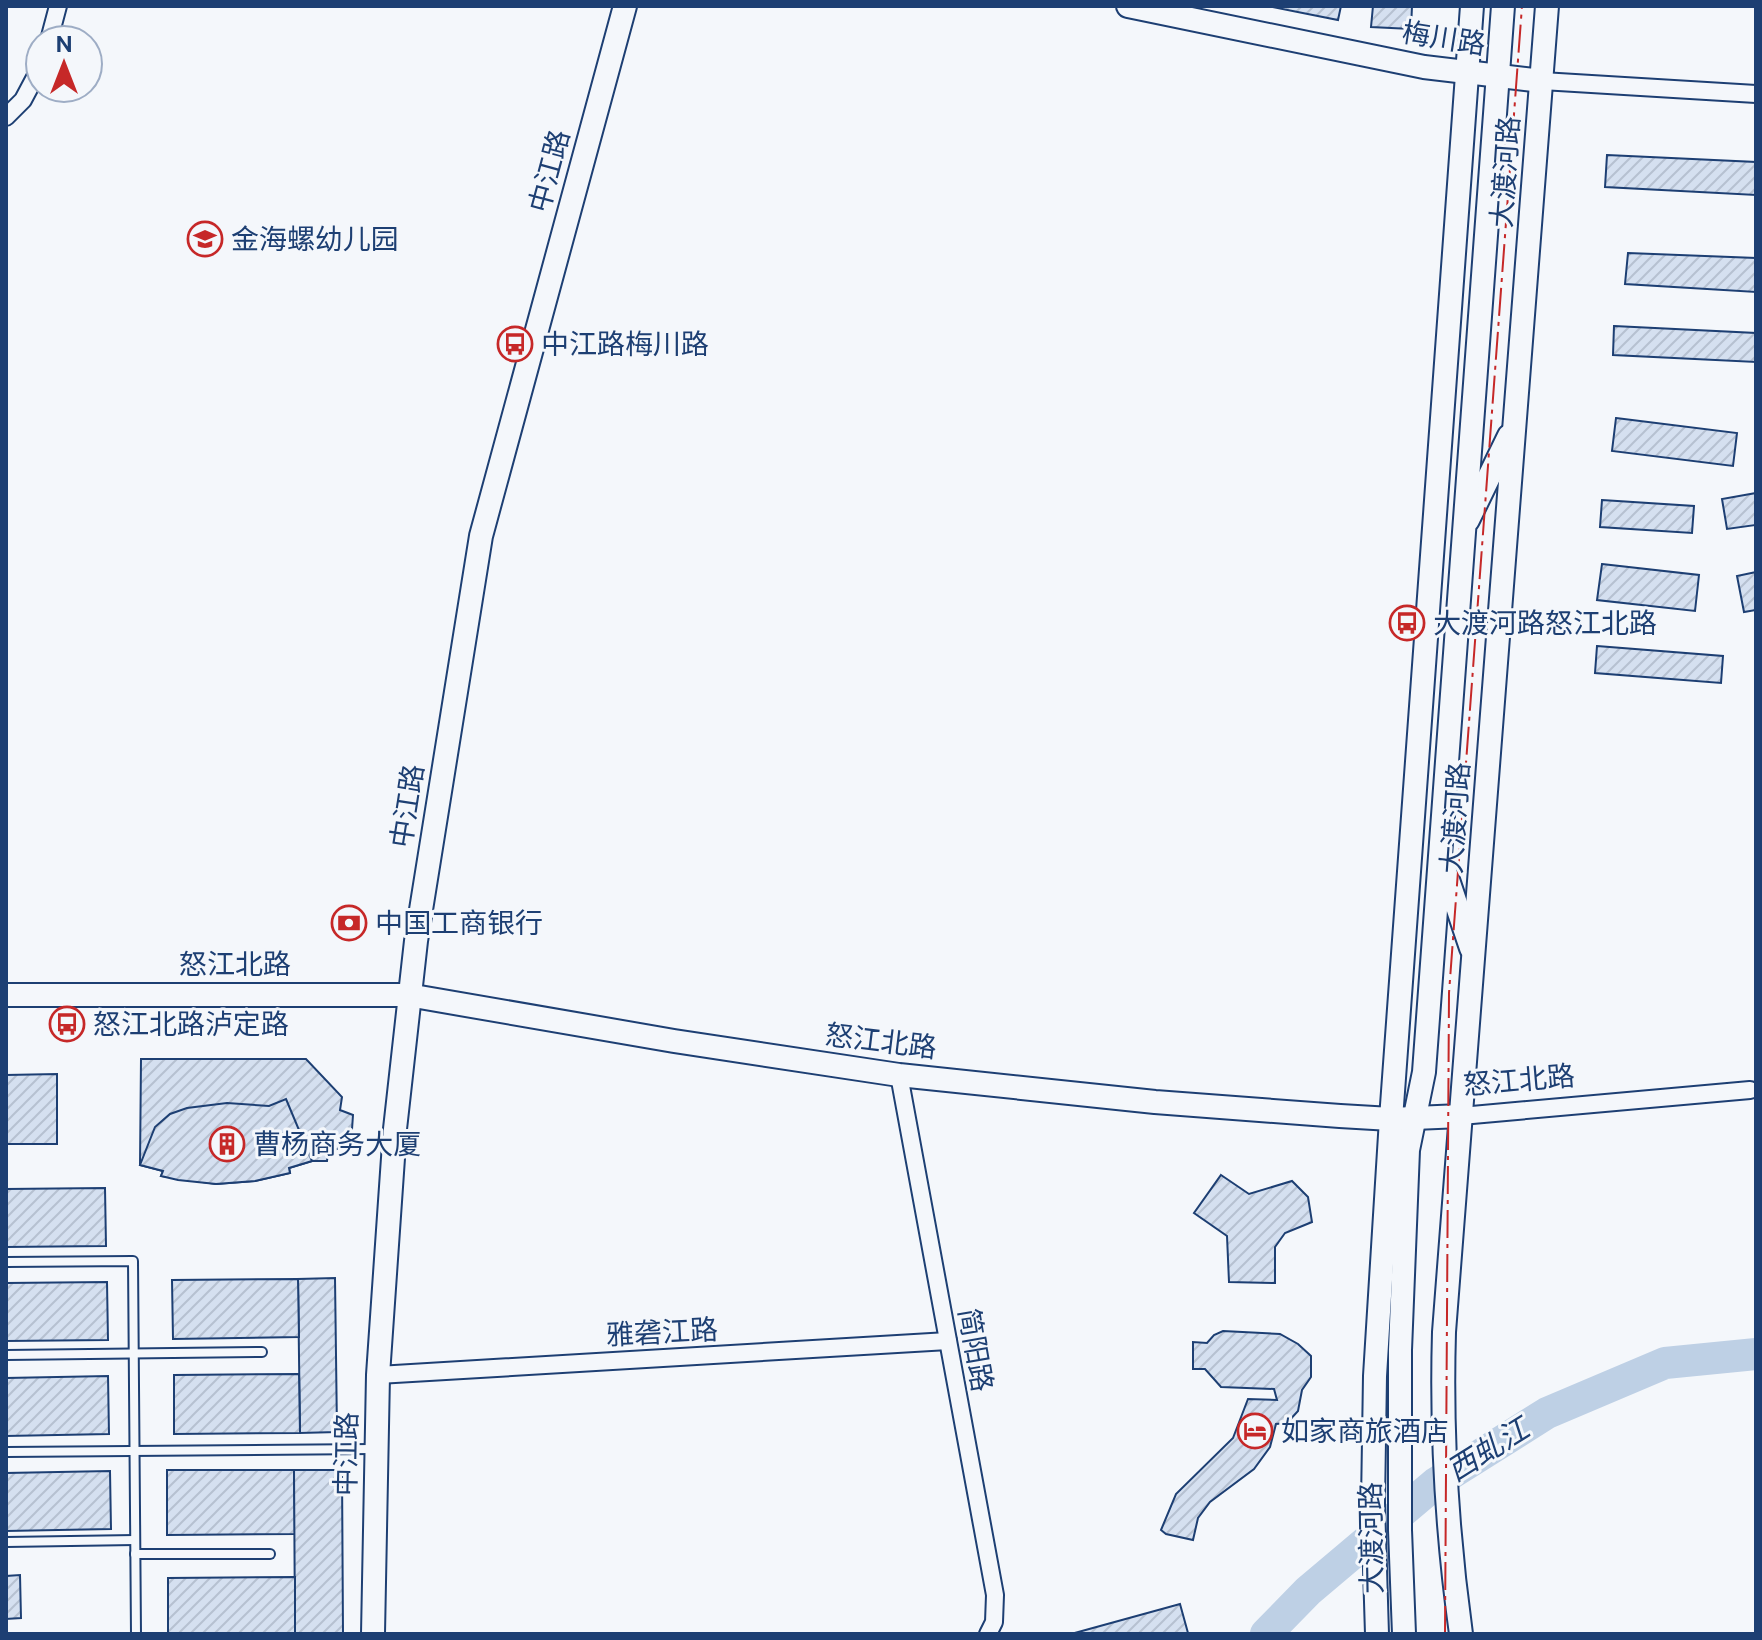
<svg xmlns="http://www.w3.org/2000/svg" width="1762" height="1640" viewBox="0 0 1762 1640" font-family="'Public Sans','Noto Sans SC',sans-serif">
	<defs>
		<pattern id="building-hatch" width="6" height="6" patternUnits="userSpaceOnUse" patternTransform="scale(2)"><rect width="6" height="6" fill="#d5e0f0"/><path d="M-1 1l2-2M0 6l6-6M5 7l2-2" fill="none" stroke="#b6c1d1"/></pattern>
	</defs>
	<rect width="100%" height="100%" fill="#f4f7fb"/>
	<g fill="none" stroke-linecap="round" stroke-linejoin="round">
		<polyline stroke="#bed0e5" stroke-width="32" points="1266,1634 1308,1591 1436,1483 1547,1413 1665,1363 1756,1354"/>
	</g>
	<g fill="url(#building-hatch)" stroke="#1d3f73" stroke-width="2">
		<polygon points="1267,6 1341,6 1338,20"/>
		<polygon points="1373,6 1412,6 1411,29 1371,27"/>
		<polygon points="1607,155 1756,162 1756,195 1605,187"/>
		<polygon points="1628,253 1756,258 1756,292 1625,284"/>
		<polygon points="1614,326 1756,333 1756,362 1613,355"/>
		<polygon points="1616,418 1737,433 1733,466 1612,451"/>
		<polygon points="1756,493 1756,525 1727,529 1722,499"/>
		<polygon points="1602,500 1694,506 1692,533 1600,527"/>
		<polygon points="1602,564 1699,575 1695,611 1597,600"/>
		<polygon points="1756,572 1756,610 1744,612 1737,576"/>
		<polygon points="1597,646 1723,656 1721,683 1595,673"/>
		<polygon points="141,1059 306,1059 342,1097 340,1110 353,1115 351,1144 328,1152 327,1161 312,1161 289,1168 290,1173 255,1181 216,1184 161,1176 163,1171 140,1165"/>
		<polygon points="57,1074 57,1144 6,1144 6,1075"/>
		<polygon points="286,1099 312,1161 289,1168 290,1173 255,1181 216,1184 178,1180 161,1176 163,1171 140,1165 155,1127 170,1114 187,1108 227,1103 269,1106"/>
		<polygon points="1221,1175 1249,1194 1292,1181 1308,1197 1312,1222 1285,1233 1275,1247 1275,1283 1229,1282 1227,1236 1194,1213"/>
		<polygon points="105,1188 106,1246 6,1247 6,1189"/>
		<polygon points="335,1278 337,1432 300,1433 298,1279"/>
		<polygon points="298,1279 299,1337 173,1339 172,1280"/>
		<polygon points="107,1282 108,1340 6,1341 6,1283"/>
		<polygon points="1223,1331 1280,1334 1298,1344 1311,1356 1311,1377 1302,1390 1298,1411 1287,1423 1276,1424 1270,1447 1254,1469 1210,1502 1198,1518 1193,1540 1166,1534 1161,1530 1176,1494 1233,1438 1248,1399 1277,1400 1274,1389 1221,1387 1205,1369 1193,1369 1193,1342 1207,1343 1214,1335"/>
		<polygon points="299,1374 300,1433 174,1434 174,1375"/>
		<polygon points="108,1376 109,1434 6,1436 6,1378"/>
		<polygon points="167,1470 294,1470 295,1534 167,1535"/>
		<polygon points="294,1470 342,1470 343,1634 295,1634"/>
		<polygon points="110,1471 111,1529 6,1531 6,1473"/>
		<polygon points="20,1575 21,1618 6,1619 6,1576"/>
		<polygon points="295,1577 295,1634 168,1634 168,1578"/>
		<polygon points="1180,1604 1188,1633 1184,1634 1071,1634"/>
	</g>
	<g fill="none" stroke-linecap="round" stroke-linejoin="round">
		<g stroke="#1d3f73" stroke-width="12">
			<g id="lane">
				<polyline points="6,1262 133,1261 136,1634"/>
				<polyline points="6,1355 262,1352"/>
				<polyline points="6,1452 373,1449"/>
				<polyline points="6,1542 135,1540"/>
				<polyline points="135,1554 270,1554"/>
			</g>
		</g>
		<g stroke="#1d3f73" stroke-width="20">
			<g id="street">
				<polyline points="49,40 58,6"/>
				<polyline points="1542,81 1756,94"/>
				<polyline points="6,117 23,100 40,68"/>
				<polyline points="899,1075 995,1595 994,1622 988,1634"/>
				<polyline points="1461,1116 1750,1090"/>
				<polyline points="378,1375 948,1341"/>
			</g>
		</g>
		<g stroke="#1d3f73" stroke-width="26">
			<g id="secondary">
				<polyline points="1128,6 1424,67 1542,81"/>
				<polyline points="1468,520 1509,436"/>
				<polyline points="1445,871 1471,948"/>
				<polyline points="6,995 408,995 674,1041 899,1075 1155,1102 1340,1116 1391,1119 1461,1116"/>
				<polyline points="373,1634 378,1375 395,1129 416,941 481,536 625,6"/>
				<polyline points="1377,1634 1373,1503 1375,1376 1391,1119 1472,6"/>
				<polyline points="1404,1634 1400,1530 1400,1350 1408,1150 1424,1072 1503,6"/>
				<path d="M1461 1634C1447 1533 1441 1433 1444 1332L1547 6"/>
			</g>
		</g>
		<use href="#lane" stroke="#f4f7fb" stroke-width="8"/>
		<use href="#street" stroke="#f4f7fb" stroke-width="16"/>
		<use href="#secondary" stroke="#f4f7fb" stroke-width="22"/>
		<polyline stroke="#c62828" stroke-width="2" stroke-dasharray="28 6 4 6" stroke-linecap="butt" points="1445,1634 1449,993 1522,6"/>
	</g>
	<defs>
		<g id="school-ring" transform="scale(1.8)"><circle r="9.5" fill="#f4f7fb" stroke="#c62828" stroke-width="1.5"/><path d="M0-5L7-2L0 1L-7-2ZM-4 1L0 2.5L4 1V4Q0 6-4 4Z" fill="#c62828"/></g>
		<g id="bus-ring" transform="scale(1.8)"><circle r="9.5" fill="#f4f7fb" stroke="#c62828" stroke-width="1.5"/><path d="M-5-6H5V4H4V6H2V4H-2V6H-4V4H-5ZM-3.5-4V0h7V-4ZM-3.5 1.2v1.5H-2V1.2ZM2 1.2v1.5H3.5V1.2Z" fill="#c62828"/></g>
		<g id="bank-ring" transform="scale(1.8)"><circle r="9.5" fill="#f4f7fb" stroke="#c62828" stroke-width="1.5"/><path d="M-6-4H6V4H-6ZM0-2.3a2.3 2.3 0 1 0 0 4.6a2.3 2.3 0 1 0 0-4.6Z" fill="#c62828"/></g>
		<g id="building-ring" transform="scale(1.8)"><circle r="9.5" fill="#f4f7fb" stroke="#c62828" stroke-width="1.5"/><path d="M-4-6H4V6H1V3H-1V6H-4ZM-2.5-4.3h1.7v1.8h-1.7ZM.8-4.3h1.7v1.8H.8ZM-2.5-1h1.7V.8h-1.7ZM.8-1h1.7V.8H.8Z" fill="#c62828"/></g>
		<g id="hotel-ring" transform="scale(1.8)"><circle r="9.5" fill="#f4f7fb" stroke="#c62828" stroke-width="1.5"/><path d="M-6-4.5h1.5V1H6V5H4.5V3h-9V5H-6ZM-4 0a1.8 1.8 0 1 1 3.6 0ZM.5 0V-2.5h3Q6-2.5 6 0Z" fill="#c62828"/></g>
	</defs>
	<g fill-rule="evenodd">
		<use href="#school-ring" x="205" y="239"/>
		<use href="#bus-ring" x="515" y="344"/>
		<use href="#bus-ring" x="1407" y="623"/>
		<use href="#bank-ring" x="349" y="923"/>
		<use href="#bus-ring" x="67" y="1024"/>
		<use href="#building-ring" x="227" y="1144"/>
		<use href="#hotel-ring" x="1255" y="1431"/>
	</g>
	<g text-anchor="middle" stroke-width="6" stroke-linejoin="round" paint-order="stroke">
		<g font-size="28" fill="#1d3f73" stroke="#f4f7fb">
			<text transform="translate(1444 38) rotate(9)" y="10">梅川路</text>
			<text transform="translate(549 171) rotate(-75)" y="10">中江路</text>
			<text transform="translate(1505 172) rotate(-86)" y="10">大渡河路</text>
			<text transform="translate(407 806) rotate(-81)" y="10">中江路</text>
			<text transform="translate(1455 818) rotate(-86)" y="10">大渡河路</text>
			<text x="235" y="974">怒江北路</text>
			<text transform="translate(881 1041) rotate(7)" y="10">怒江北路</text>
			<text transform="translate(1519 1080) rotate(-5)" y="10">怒江北路</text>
			<text transform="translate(662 1332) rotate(-3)" y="10">雅砻江路</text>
			<text transform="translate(976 1350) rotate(80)" y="10">简阳路</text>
			<text transform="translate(346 1454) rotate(-89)" y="10">中江路</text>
			<text transform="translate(1371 1538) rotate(-91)" y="10">大渡河路</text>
		</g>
		<g font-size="28" fill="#1d3f73" stroke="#f4f7fb" text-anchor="start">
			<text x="231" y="249">金海螺幼儿园</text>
			<text x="541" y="354">中江路梅川路</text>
			<text x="1433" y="633">大渡河路怒江北路</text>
			<text x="375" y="933">中国工商银行</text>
			<text x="93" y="1034">怒江北路泸定路</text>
			<text x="253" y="1154">曹杨商务大厦</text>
			<text x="1281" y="1441">如家商旅酒店</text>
		</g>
		<g font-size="30" font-style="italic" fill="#1d3f73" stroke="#f4f7fb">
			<text transform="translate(1488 1450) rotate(-32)" y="10">西虬江</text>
		</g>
	</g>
	<rect width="1762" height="1640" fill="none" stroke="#1d3f73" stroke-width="16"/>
	<g transform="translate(64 64)"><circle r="38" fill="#f4f7fb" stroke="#9eadc5" stroke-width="2"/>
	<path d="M0-6L14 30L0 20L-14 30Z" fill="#c62828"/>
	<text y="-12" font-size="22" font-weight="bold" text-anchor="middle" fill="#1d3f73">N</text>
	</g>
</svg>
